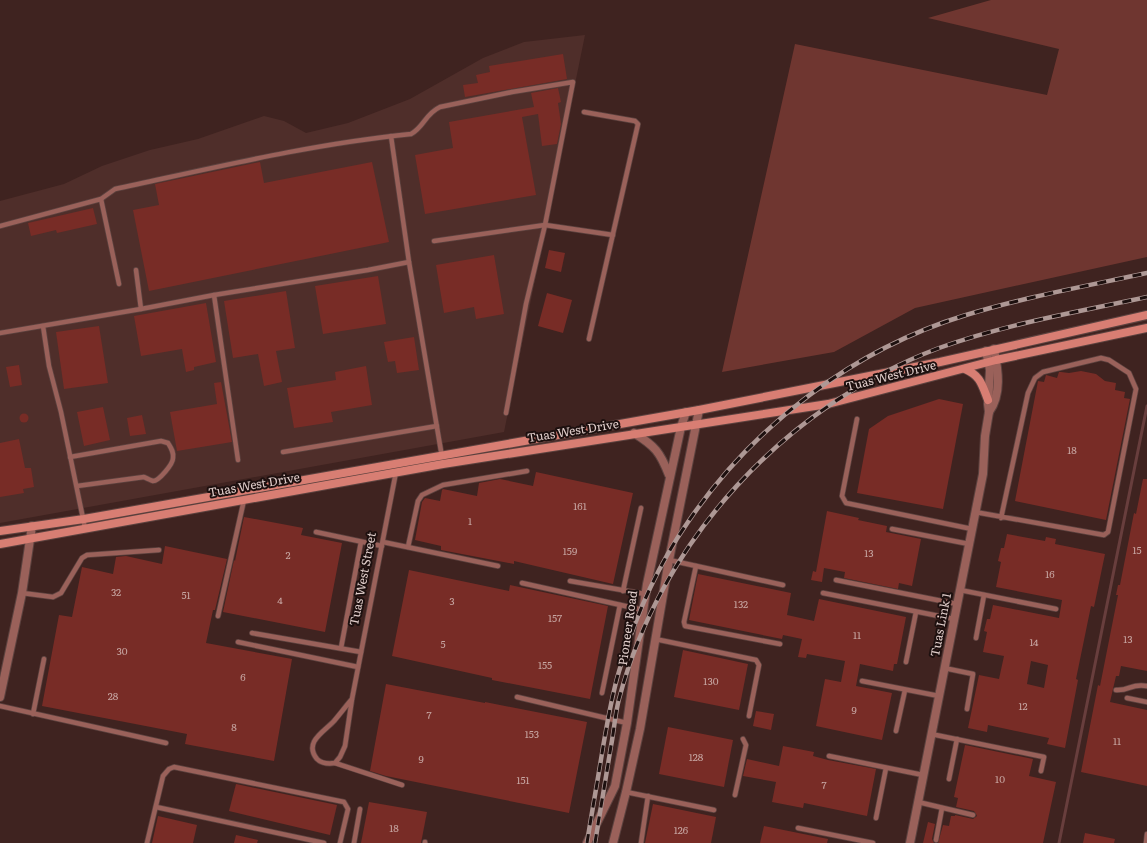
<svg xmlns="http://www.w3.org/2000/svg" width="1147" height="843" viewBox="0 0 1147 843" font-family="Literata,serif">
	<rect width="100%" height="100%" fill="#3f2320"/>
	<polygon fill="#4f2e2a" points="585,35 504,432 0,523 0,201 64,184 102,166 150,150 198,139 264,116 284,121 306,133 348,123 410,99 483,58 524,42"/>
	<polygon fill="#6f3630" points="991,0 1147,0 1147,257 915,308 834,352 722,372 795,44 1047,95 1059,49 928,18"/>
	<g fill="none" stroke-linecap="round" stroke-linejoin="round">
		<polyline stroke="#683e3d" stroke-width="3" points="1059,843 1147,406"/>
	</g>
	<g fill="#782c26" fill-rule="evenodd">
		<polygon points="563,54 567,79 465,97 463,85 478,83 476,75 490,72 489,66"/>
		<polygon points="558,88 561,102 558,103 561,124 557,144 542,146 538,114 522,117 536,195 425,214 415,155 453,148 449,122 534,107 531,93"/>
		<polygon points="260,162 264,183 372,162 389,242 149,291 133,210 159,205 155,184"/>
		<polygon points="93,208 97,224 57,233 56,230 31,236 28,223"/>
		<polygon points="549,250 565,253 561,272 545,268"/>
		<polygon points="494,255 504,314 476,319 474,307 444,313 436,265"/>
		<polygon points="378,276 386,324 323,334 315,286"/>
		<polygon points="286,291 295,348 276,351 282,382 264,386 258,354 233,358 224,301"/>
		<polygon points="547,293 572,300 563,333 538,326"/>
		<polygon points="206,303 216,362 194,367 194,370 186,372 182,349 141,356 134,316"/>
		<polygon points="99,326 108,383 64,389 56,332"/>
		<polygon points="414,337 419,370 397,373 395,361 388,362 384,342"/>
		<polygon points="19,365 22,385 10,387 6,367"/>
		<polygon points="366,366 372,405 331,412 333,422 294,428 287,388 336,380 335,372"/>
		<polygon points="1081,371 1096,374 1105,381 1116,383 1115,390 1125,392 1124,398 1130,399 1106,520 1015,501 1038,381 1044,382 1046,375 1057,378 1059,372 1061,372 1069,373"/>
		<polygon points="221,382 232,442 177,451 170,412 217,404 214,383"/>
		<polygon points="939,399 963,404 943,509 857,493 869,429 888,416"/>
		<polygon points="103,407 110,440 84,446 77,412"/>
		<circle cx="24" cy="418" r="4.5"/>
		<polygon points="142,415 146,434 130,436 127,418"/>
		<polygon points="19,439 25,468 31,468 34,487 23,489 24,493 0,497 0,443"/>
		<polygon points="536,472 633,493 613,584 514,561 514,564 441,550 441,546 415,540 422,502 425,498 440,501 442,490 443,489 477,496 479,483 500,479 533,486"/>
		<polygon points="1143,479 1147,479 1147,671 1121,666 1119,676 1116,676 1110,702 1147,710 1147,786 1081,772 1098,685 1100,686 1118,595 1116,595 1118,585 1120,585 1134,513 1136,514"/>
		<polygon points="827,511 859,518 858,520 887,526 886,532 921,539 912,586 899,583 898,589 844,578 845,572 824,568 822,582 811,580 813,571 816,572"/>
		<polygon points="244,517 303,528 301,535 342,543 325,632 223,612 234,560 235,561"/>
		<path d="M1007 534 1045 541 1046 537 1056 539 1055 544 1105 554 1094 607 1091 606 1076 679 1078 680 1065 748 1047 744 1049 738 988 725 987 732 968 728 979 675 999 679 1004 656 983 652 987 632 984 631 987 619H990L993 605 1059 618 1062 600 996 587 1001 562 998 561 1001 548H1004ZM1031 661 1048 665 1044 688 1027 684Z"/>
		<polygon points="165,546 227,559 215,610 213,610 206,643 292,659 274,761 185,744 187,734 42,706 59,615 72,617 82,567 113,574 116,557 126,556 162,564"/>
		<polygon points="409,570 509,591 510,585 608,606 590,699 492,680 492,678 392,656"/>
		<polygon points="698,574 791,593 787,615 814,621 819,599 906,617 897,664 894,664 893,671 860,664 856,686 892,693 882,740 816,726 825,679 841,682 845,661 807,654 806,658 798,657 802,639 783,635 782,639 689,620"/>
		<polygon points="683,650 748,664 739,710 674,697"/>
		<polygon points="386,684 485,703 485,702 587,722 569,813 386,776 370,771"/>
		<polygon points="756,711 774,714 771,730 753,726"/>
		<polygon points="668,727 733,740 724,787 659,774"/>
		<polygon points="965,745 1033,759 1029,776 1056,782 1043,843 938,843 943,825 949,826 951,816 955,816 955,815 973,819 977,816 976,814 974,811 956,807 958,798 954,797"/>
		<polygon points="783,746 814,752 813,756 828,760 876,769 867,816 804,803 803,808 772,802 776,782 743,776 747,759 779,766"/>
		<polygon points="236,784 337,805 330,835 229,811"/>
		<polygon points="369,802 427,812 421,843 361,843"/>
		<polygon points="653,804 716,817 711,843 645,843"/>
		<polygon points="158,816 197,825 193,843 152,843"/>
		<polygon points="928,822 935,824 932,839 934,843 923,843"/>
		<polygon points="764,826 828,839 827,843 760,843"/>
		<polygon points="1085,833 1115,839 1114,843 1083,843"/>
		<polygon points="236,835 258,840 257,843 234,843"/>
	</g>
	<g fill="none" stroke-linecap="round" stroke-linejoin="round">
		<g stroke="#5c423f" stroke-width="6">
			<g id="service">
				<polyline points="584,112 635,121 638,124 589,339"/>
				<polyline points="391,136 409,262 442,457"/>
				<polyline points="101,199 119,284"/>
				<path d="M0 226 101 199 115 189C213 168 311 144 411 134 424 127 425 114 440 107L512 92 573 82 545 225 526 304 506 413"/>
				<polyline points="434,241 545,225 613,235"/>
				<polyline points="136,270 141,309"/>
				<polyline points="214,295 238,460"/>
				<polyline points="43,326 49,366 61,412 85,528"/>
				<polyline points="0,333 141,309 214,295 368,270 409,262"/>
				<polyline points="857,419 842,496 846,503 972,529"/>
				<polyline points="283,452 437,426"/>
				<path d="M70 457 161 441 168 443C171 448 174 452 173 458 173 464 159 481 153 481 150 480 146 478 144 477L77 486"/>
				<polyline points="975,512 1104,535 1108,532 1136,389 1129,373 1109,360 1101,358 1043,372 1035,378 1028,393 1001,518"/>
				<polyline points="892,529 969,544"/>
				<polyline points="316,532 382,546"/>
				<polyline points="383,542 498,566"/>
				<polyline points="408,547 418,501 422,495 443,485 527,471"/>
				<polyline points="669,560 783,585"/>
				<polyline points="696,566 684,622 685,626 780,644"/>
				<polyline points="836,580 957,604"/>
				<polyline points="570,581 645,594"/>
				<polyline points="522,583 643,610"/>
				<polyline points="960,590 1056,609"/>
				<polyline points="623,591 641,508"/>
				<polyline points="22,593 53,597 61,593 82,558 87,555 159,550"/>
				<polyline points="823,593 954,619"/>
				<polyline points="218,616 244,500"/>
				<polyline points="252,633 361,652"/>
				<polyline points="976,638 984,595"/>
				<polyline points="655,639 756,660 759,665 749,716"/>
				<polyline points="238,642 358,667"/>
				<polyline points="341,648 361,542"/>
				<polyline points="906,662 916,612"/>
				<polyline points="944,668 973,674 967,709"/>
				<polyline points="862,681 939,696"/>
				<path d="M1116 690C1130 691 1131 683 1147 686"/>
				<polyline points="602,693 620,605"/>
				<polyline points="517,697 627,723"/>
				<polyline points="1127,698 1147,702"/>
				<path d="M352 699C346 706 340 714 334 721 325 731 303 742 317 759 322 764 328 764 335 763L340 757 345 746 352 699 396 472"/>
				<polyline points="0,706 166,743"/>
				<polyline points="33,714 44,659"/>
				<polyline points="896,731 905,690"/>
				<polyline points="931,734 1044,757 1041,771"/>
				<polyline points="829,756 923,775"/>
				<polyline points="335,763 402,785"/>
				<polyline points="949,779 957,739"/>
				<polyline points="626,792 714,810"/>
				<polyline points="735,795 746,745 743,739"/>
				<polyline points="918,802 973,815"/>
				<polyline points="156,807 324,843"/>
				<polyline points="876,818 886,768"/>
				<polyline points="798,828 873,843"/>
				<polyline points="936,840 942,808"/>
				<polyline points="147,843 163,776 169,769 174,767 344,802 348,809 340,843"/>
				<polyline points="354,843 360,809"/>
				<polyline points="425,843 425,842"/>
				<polyline points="641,843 648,796"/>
				<polyline points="1146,843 1147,834"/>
			</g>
		</g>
		<g stroke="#5c423f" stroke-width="10">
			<g id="minor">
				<path d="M989 412C1002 394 998 370 994 349"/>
				<polyline points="0,697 22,593 32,526"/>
				<polyline points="910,843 983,474 985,436 989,412 988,404 990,370 986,351"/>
			</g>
		</g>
		<g stroke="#5c423f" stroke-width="10">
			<g id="tertiary">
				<path d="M634 433C655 446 660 452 669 475"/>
				<polyline points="587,843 615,786 627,723 647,584 681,427 686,412"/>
				<polyline points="613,843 626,792 640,729 669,560 699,410"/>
			</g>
		</g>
		<g stroke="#5c423f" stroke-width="10">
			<g id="secondary">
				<path d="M965 369C981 376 982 385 988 400"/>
				<polyline points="0,531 84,519 699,410 940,362 1147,315"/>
				<polyline points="0,544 443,464 828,404 996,360 1147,328"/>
			</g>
		</g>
		<use href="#service" stroke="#9a615a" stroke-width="4.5"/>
		<use href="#minor" stroke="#9a615a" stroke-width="8"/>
		<use href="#tertiary" stroke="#9a615a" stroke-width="8"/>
		<use href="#secondary" stroke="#d87e73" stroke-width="8"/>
		<g stroke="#ae9895" stroke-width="4.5">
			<g id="rail">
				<path d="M587 843C592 811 598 779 603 747 608 720 612 692 621 665 636 615 658 565 688 522 754 425 854 349 966 315 1025 297 1087 286 1147 273"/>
				<path d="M595 843C600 811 606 778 611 746 614 731 615 714 619 699 661 540 785 406 939 348 1006 324 1077 312 1147 297"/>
			</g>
		</g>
		<use href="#rail" stroke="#1d100f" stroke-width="3" stroke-dasharray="9" stroke-linecap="butt"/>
	</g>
	<g text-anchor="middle" stroke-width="4" stroke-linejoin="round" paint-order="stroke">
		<g font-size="10" fill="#c7a6a2">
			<text x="1072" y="454">18</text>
			<text x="580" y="510">161</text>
			<text x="470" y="525">1</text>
			<text x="1137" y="554">15</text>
			<text x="570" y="555">159</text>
			<text x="869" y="557">13</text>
			<text x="288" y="559">2</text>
			<text x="1050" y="578">16</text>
			<text x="116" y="596">32</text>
			<text x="186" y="599">51</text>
			<text x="280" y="604">4</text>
			<text x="452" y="605">3</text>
			<text x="741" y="608">132</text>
			<text x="555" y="622">157</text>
			<text x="857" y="639">11</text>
			<text x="1128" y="643">13</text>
			<text x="1034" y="646">14</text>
			<text x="443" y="648">5</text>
			<text x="122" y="655">30</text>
			<text x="545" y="669">155</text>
			<text x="243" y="681">6</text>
			<text x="711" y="685">130</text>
			<text x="113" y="700">28</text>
			<text x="1023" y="710">12</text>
			<text x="854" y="714">9</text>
			<text x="429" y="719">7</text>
			<text x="234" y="731">8</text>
			<text x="532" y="738">153</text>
			<text x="1117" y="745">11</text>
			<text x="696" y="761">128</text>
			<text x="421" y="763">9</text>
			<text x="1000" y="783">10</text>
			<text x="523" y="784">151</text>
			<text x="824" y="789">7</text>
			<text x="394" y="832">18</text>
			<text x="681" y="834">126</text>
		</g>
		<g font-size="12" fill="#e1cecb" stroke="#1d100f">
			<text transform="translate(891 376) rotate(-14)" y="4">Tuas West Drive</text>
			<text transform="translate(573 431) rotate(-9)" y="4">Tuas West Drive</text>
			<text transform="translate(254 485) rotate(-10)" y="4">Tuas West Drive</text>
			<text transform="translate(363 579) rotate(-79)" y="4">Tuas West Street</text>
			<text transform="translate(941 625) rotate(-79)" y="4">Tuas Link 1</text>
			<text transform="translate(628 628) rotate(-82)" y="4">Pioneer Road</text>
		</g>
	</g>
</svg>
